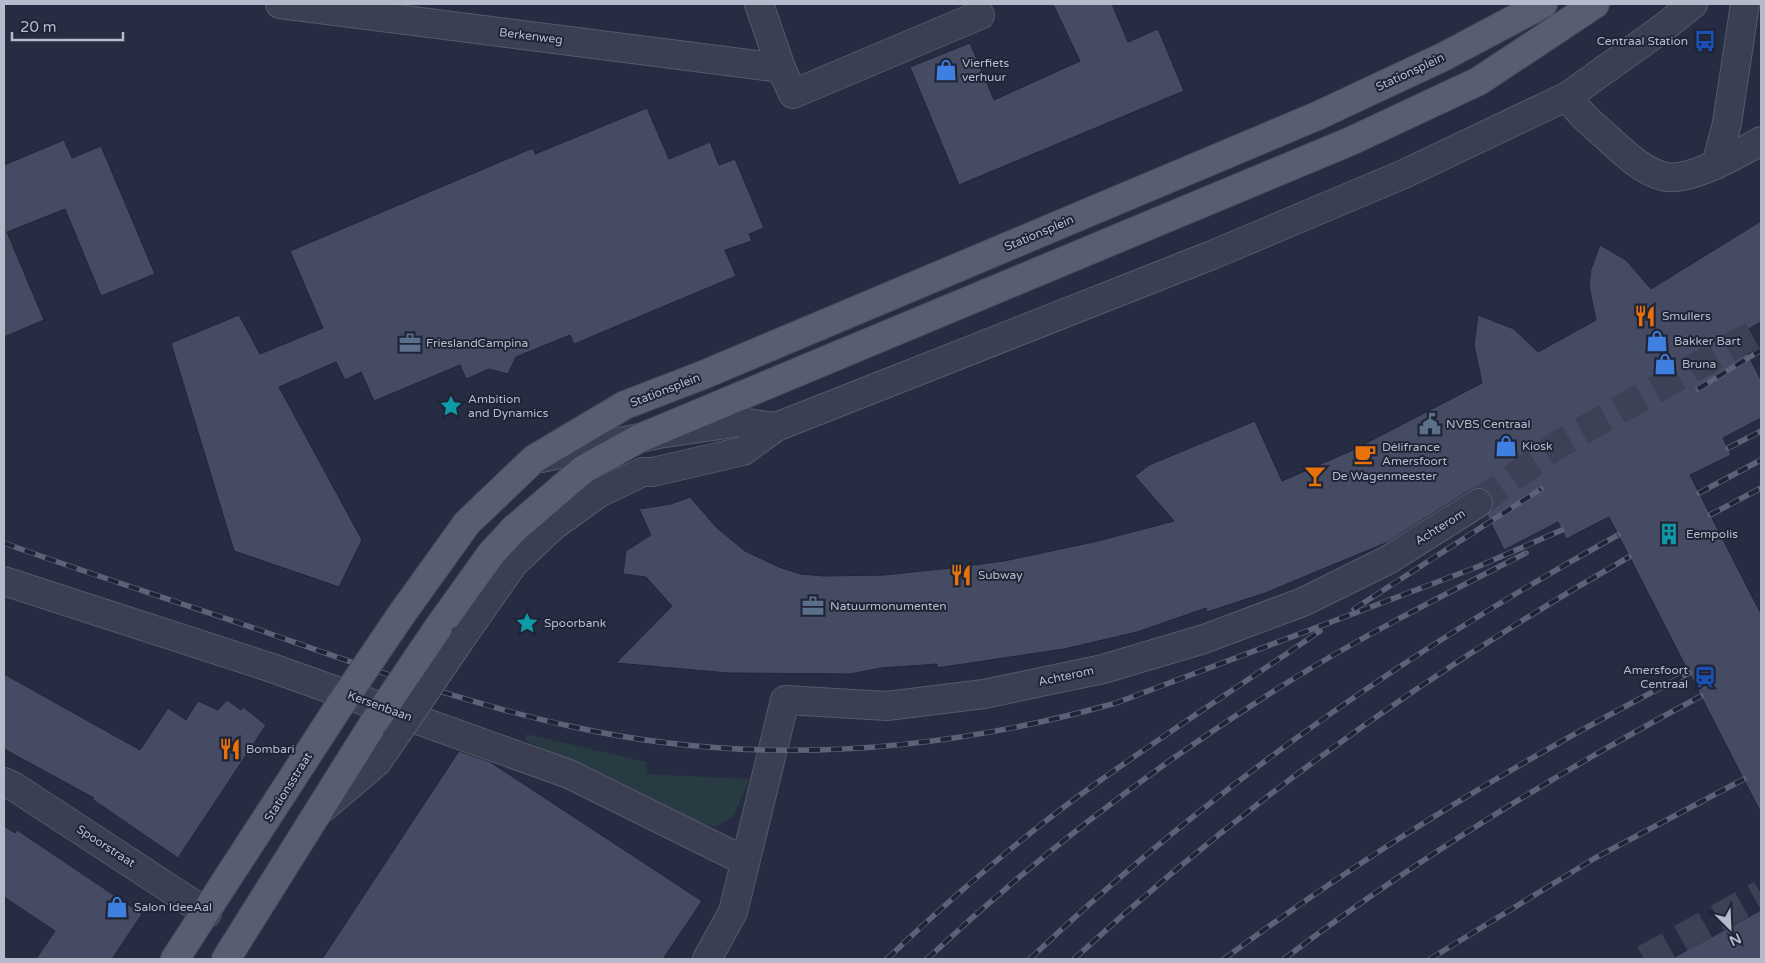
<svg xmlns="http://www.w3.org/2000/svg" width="1765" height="963" viewBox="0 0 1765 963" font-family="'Varela Round',sans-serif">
	<rect width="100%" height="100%" fill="#262c41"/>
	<polygon fill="#283a42" points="526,734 646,762 647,774 749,779 734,816 716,827 686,818 648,797 525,740"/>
	<g fill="#454b63" stroke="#212638">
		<polygon points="1053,4 1112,4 1128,42 1158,29 1184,91 959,185 910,67 970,43 994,100 1080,61"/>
		<polygon points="647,108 669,159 710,142 719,165 735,159 764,228 749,234 752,241 725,250 736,276 574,344 570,335 516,357 508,374 489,369 466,379 460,365 374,401 361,372 345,380 336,362 279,387 362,540 339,587 234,551 171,343 239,315 260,354 323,328 290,251 533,148 535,154"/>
		<polygon points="64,140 72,158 101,146 155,274 101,296 65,209 7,232 44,320 4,337 4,165"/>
		<polygon points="1761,221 1761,322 1738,335 1761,380 1761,418 1723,438 1731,455 1690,475 1761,614 1761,813 1609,517 1566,539 1558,522 1504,550 1487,515 1494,503 1491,495 1486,489 1478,487 1470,490 1388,542 1265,593 1207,612 1206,608 1137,632 1064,649 937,668 937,664 881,668 850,674 729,673 616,663 672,606 646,577 623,574 626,551 651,535 639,509 671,504 690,497 717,528 745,551 779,567 800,574 824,576 884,575 951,568 1004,561 1098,541 1174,521 1135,476 1149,465 1255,421 1282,481 1353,450 1482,383 1474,345 1478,315 1514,329 1538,352 1596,320 1589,286 1591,269 1600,245 1626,260 1651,289"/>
		<polygon points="4,674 140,750 168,708 186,720 198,701 218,710 227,700 241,710 243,707 266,725 178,858 92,799 94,798 4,749"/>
		<polygon points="459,751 490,762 702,901 663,959 322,959"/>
		<polygon points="4,826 15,833 17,830 142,914 112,959 36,959 55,931 4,897"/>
		<polygon points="1761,910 1761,959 1671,959"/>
	</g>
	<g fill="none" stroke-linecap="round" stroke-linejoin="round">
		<g stroke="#3c4156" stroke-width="28" stroke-dasharray="28 14" stroke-linecap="butt">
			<polyline points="1478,503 1559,444 1761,330"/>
			<polyline points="1644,959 1761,894"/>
		</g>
		<g stroke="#555a6b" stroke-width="30">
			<g id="minor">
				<polyline points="280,4 781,68"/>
				<polyline points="759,4 781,68 793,94 980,15"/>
				<path d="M1568 96C1579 115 1596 127 1612 142 1628 156 1642 170 1662 176 1686 184 1740 153 1761 141"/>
				<polyline points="1716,165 1727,123 1745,4"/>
				<polyline points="541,458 659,434 740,422 776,427"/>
				<polyline points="4,581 272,668 569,774 745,861"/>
				<polyline points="460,640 514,563 552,527 599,493 643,472 653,472 743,451 776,427 1212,255 1404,174 1568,96 1663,28 1693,4"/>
				<polyline points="4,782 13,786 207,913"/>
				<polyline points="324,807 377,762 397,733"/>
				<polyline points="707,959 733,912 785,700 887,706 984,694 1103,669 1204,639 1303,602 1388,560 1478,503"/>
			</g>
		</g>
		<g stroke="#44485a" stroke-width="30">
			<g id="major">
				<polyline points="401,615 467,523 534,459 625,405 703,375 1317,116 1443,57 1543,4"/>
				<polyline points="438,628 491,554 514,529 584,469 640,438 1351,141 1479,81 1595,4"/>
				<polyline points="175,959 338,708"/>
				<polyline points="226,959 375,721"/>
			</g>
		</g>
		<use href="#minor" stroke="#3a3f51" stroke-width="28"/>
		<use href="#major" stroke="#585d71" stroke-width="28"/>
		<g stroke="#5c6278" stroke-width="5.5">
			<g id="rail">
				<polyline points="1698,389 1761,350"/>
				<polyline points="1728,448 1761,431"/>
				<polyline points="1699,493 1761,460"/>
				<polyline points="1710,515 1761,488"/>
				<path d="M4 543C92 575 182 603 271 634 371 669 471 705 574 727 755 767 938 753 1116 703L1477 567 1562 530"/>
				<polyline points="1354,609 1541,489"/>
				<path d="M887 959C948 901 1012 845 1080 795 1158 738 1240 686 1320 631"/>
				<path d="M927 959C1039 854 1162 760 1293 679 1368 633 1448 593 1526 553"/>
				<path d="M1030 959C1205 792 1406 652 1618 535"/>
				<path d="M1074 959C1244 803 1429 671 1629 557"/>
				<path d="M1224 959C1372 849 1525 757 1689 673"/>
				<path d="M1284 959C1416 859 1555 774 1701 696"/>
				<polyline points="1430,959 1595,858 1744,779"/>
			</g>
		</g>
		<use href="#rail" stroke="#1f2436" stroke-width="4" stroke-dasharray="11" stroke-linecap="butt"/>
		<g stroke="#555a6b" stroke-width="30" stroke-linecap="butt">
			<polyline id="minor-bridge" points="397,733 460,640"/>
		</g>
		<g stroke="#44485a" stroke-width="30" stroke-linecap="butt">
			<g id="major-bridge">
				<polyline points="338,708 401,615"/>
				<polyline points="375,721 438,628"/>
			</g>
		</g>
		<use href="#minor-bridge" stroke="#3a3f51" stroke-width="28"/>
		<use href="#major-bridge" stroke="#585d71" stroke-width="28"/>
	</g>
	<defs>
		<g id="bus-bare" transform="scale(1.725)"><path d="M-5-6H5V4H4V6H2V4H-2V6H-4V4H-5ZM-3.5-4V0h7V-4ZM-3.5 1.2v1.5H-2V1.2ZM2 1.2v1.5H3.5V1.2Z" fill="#1a4fb4" stroke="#1f2436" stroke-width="2.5" paint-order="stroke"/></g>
		<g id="shop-bare" transform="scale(1.725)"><path d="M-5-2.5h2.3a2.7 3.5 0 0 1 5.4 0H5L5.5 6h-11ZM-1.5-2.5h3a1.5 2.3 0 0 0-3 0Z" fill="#3f7fe0" stroke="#1f2436" stroke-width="2.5" paint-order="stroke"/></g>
		<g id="restaurant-bare" transform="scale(1.725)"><path d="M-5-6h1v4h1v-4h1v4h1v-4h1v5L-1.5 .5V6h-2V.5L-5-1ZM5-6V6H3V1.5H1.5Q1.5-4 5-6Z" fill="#e8710a" stroke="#1f2436" stroke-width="2.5" paint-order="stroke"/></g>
		<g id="office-bare" transform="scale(1.725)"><path d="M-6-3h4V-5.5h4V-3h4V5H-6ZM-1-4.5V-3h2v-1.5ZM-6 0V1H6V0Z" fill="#5c6f8a" stroke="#1f2436" stroke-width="2.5" paint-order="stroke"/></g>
		<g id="sight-bare" transform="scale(1.725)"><path d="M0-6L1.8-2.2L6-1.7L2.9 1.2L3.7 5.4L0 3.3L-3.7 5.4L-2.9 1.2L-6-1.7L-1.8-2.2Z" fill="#0f9aa8" stroke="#1f2436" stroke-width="2.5" paint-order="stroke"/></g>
		<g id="civic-bare" transform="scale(1.725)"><path d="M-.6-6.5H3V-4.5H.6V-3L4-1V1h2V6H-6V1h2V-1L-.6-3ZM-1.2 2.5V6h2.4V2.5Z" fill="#5c6f8a" stroke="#1f2436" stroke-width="2.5" paint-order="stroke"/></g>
		<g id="cafe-bare" transform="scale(1.725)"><path d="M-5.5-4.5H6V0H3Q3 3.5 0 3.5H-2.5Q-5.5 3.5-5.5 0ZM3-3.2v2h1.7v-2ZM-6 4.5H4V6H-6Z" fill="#e8710a" stroke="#1f2436" stroke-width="2.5" paint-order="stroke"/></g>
		<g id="bar-bare" transform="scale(1.725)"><path d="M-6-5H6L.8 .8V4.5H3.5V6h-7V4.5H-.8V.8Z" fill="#e8710a" stroke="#1f2436" stroke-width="2.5" paint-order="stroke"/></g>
		<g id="building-bare" transform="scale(1.725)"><path d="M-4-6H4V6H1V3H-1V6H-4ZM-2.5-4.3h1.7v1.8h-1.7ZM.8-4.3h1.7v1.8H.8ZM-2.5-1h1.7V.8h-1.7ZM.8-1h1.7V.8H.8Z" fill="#0f9aa8" stroke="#1f2436" stroke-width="2.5" paint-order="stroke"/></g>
		<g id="station-bare" transform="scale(1.725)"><path d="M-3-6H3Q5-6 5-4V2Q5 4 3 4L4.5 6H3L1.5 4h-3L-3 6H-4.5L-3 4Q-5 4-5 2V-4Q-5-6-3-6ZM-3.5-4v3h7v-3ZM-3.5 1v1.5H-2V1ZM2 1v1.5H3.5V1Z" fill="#1a4fb4" stroke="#1f2436" stroke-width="2.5" paint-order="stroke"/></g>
	</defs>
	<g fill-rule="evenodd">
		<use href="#bus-bare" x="1705" y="41"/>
		<use href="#shop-bare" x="946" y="70"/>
		<use href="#restaurant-bare" x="1645" y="316"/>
		<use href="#shop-bare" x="1657" y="341"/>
		<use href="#office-bare" x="410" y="343"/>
		<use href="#shop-bare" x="1665" y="364"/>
		<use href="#sight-bare" x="451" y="406"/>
		<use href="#civic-bare" x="1430" y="424"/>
		<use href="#shop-bare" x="1506" y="446"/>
		<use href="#cafe-bare" x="1365" y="454"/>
		<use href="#bar-bare" x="1315" y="476"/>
		<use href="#building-bare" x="1669" y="534"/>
		<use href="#restaurant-bare" x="961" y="575"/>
		<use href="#office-bare" x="813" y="606"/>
		<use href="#sight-bare" x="527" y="623"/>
		<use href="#station-bare" x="1705" y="677"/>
		<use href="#restaurant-bare" x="230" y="749"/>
		<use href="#shop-bare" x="117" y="907"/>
	</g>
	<g text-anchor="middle" stroke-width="4" stroke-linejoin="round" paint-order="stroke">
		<g font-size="12" fill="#b7bacb" stroke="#1f2436">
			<text transform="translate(531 36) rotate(7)" y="4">Berkenweg</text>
			<text transform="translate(1410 72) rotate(-25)" y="4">Stationsplein</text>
			<text transform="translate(1039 233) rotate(-23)" y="4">Stationsplein</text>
			<text transform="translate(665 390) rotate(-21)" y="4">Stationsplein</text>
			<text transform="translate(1440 527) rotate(-32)" y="4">Achterom</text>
			<text transform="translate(1066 676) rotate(-12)" y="4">Achterom</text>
			<text transform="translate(380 706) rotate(20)" y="4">Kersenbaan</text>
			<text transform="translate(288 787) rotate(-58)" y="4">Stationsstraat</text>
			<text transform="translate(106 846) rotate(33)" y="4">Spoorstraat</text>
		</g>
		<g font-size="12" fill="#b7bacb" stroke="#1f2436" text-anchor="start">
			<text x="1688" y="45" text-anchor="end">Centraal Station</text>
			<text x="962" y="67">Vierfiets<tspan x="962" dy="14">verhuur</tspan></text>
			<text x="1662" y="320">Smullers</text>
			<text x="1674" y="345">Bakker Bart</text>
			<text x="426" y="347">FrieslandCampina</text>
			<text x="1682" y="368">Bruna</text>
			<text x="468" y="403">Ambition<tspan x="468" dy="14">and Dynamics</tspan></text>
			<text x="1446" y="428">NVBS Centraal</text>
			<text x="1522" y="450">Kiosk</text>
			<text x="1382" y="451">Délifrance<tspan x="1382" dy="14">Amersfoort</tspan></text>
			<text x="1332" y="480">De Wagenmeester</text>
			<text x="1686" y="538">Eempolis</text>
			<text x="978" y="579">Subway</text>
			<text x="830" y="610">Natuurmonumenten</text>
			<text x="544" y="627">Spoorbank</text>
			<text x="1688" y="674" text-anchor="end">Amersfoort<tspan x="1688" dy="14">Centraal</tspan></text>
			<text x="246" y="753">Bombari</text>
			<text x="134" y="911">Salon IdeeAal</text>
		</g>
	</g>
	<rect width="1765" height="963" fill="none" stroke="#b7bacb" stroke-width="10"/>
	<g transform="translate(1730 928) rotate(156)" stroke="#1f2436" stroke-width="4" paint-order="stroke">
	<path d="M0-4L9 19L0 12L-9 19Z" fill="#b7bacb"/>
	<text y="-8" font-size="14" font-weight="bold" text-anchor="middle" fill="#b7bacb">N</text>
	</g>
	<path d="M12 32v8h111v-8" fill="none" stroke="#b7bacb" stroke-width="2.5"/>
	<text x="20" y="32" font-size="15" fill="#b7bacb" stroke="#1f2436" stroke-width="4" paint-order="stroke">20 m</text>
</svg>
